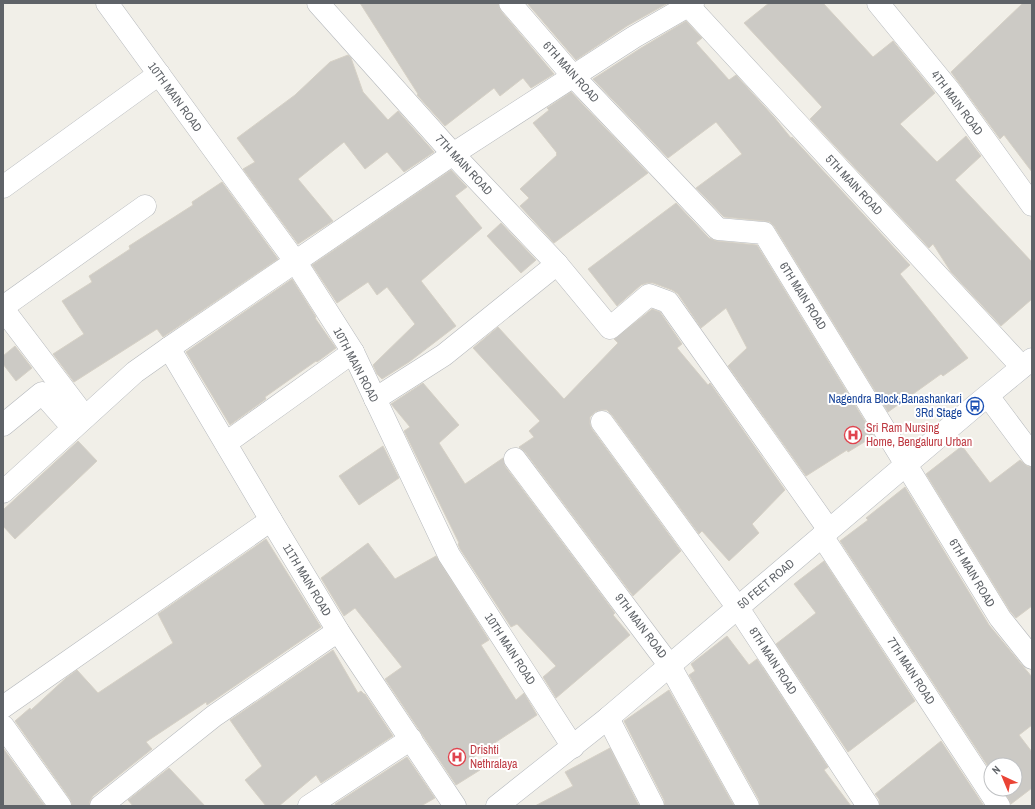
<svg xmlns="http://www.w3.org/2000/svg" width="1035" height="809" viewBox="0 0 1035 809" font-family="'Archivo Narrow',sans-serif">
	<rect width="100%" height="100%" fill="#f1efe8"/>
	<g fill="#cccac5" stroke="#d6d1c6">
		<polygon points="360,3 498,3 501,11 554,74 531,88 523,78 500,96 494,88 445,126 417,95 418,94"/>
		<polygon points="527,3 668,3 627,26 576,60"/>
		<polygon points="769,3 823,3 873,57 893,41 935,93 900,124 937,162 966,136 981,156 955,180 1032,262 1032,299 1001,326 951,272 933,244 929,248 810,119 822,107 744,23"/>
		<polygon points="1023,3 1032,3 1032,172 1004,135 1000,139 951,72"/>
		<polygon points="686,21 702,38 696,43 729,80 736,75 774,117 791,138 792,137 910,265 900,274 968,358 943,376 941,374 888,412 774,226 770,222 765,221 724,217 696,188 742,154 716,122 668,158 593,79 641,48"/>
		<polygon points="348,55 351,58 363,92 388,120 398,111 434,152 404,172 387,152 365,169 344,142 298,179 333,221 298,244 243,169 255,162 237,138 295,95 330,62"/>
		<polygon points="571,92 648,173 554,243 520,206 529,198 520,189 557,155 556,154 557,153 533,123 549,110 547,108"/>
		<polygon points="451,170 467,187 455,196 482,228 421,281 456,326 409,362 382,379 377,374 373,365 415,324 387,287 377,295 368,282 337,303 312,265"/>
		<polygon points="222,182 278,259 163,337 157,329 74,382 53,354 84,334 62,301 92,282 89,276 130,249 129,246 193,205 192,202"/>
		<polygon points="676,203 709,238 717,241 757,245 874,436 848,452 847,450 806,476 728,366 747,348 726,308 701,328 678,294 672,290 653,283 647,283 641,285 617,306 588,269"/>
		<polygon points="501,223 536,260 521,273 487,236"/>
		<polygon points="292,279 316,317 315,318 336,348 317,362 316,361 265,397 266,399 230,425 186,352"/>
		<polygon points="652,309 660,312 682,344 677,348 708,385 710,383 785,490 752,524 759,533 729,561 702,531 699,534 612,415 607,410 601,410 595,412 590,417 590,424 592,429 681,551 633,596 525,452 519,447 534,437 529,431 540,421 473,348 498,327 564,399 618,343 614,339"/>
		<polygon points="15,346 32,368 16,381 3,364 3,356"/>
		<polygon points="423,383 459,425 439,443 465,484 503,458 505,466 615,613 613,615 630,635 556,698 543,677 556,666 517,624 511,627 460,549 458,544 459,543 404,431 410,427 391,404"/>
		<polygon points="78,441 97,461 15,539 3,526 3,510"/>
		<polygon points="383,446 399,478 359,505 339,476"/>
		<polygon points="962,446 990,483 1020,460 1027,466 1032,467 1032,606 1016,618 1010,611 926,474"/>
		<polygon points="905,487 989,625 1032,677 1032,725 1019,735 1032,752 1032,788 1011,804 1003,789 1015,789 1015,765 991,765 991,771 840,541 868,520 866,518"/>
		<polygon points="266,539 321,627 207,705 206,702 146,742 152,749 93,796 90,801 89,806 72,806 70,799 15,721 30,708 31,710 66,678 77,670 98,693 173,643 158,614"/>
		<polygon points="368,543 395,579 436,556 489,640 481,645 516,700 524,693 537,715 472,758 480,770 456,785 385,679 402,667 355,608 344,616 321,578"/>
		<polygon points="824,561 915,701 848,752 776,644 816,613 794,584"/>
		<polygon points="727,636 749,665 757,659 828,767 824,770 851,806 760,806 759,800 689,675 695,671 691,664"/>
		<polygon points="333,650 358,693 361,691 364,694 365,694 393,736 321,783 316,775 279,806 266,806 245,780 262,766 230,720"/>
		<polygon points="669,690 734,806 665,806 664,800 624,721"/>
		<polygon points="941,741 984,806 880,806 879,799 875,794"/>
		<polygon points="3,748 45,806 3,806"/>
		<polygon points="610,748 639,806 535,806 573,786 565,772"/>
		<polygon points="407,757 435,798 421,806 336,806 335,804"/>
		<polygon points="169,768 205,806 133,806 128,800"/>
	</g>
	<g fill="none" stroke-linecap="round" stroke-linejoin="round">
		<g stroke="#b5b8bc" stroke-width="23">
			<g id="street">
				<polyline points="107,3 295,261 353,352 449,555 573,747"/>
				<polyline points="318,3 453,154 557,264 610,328 649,295 668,302 829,530"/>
				<polyline points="510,3 573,76 718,229 764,233 1000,618 1032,658"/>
				<polyline points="686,3 1022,367"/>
				<polyline points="878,3 949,90 1032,205"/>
				<polyline points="3,187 159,74"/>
				<polyline points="3,307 145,206"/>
				<polyline points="3,309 85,417"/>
				<polyline points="169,348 271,520 338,631 455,806"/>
				<polyline points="988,396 1032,455"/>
				<polyline points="375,399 444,355 557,264"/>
				<polyline points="602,422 738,608 868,806"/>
				<polyline points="3,425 42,393 73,428"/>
				<polyline points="226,443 353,352"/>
				<polyline points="515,459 670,666 748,806"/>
				<polyline points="3,492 135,372 169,348 453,154 634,37 693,3"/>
				<polyline points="822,536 999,806"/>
				<polyline points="3,707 271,520"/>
				<polyline points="608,718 653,806"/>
				<polyline points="3,726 60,806"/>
				<polyline points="101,806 214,716 338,631"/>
				<polyline points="309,806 411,739"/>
			</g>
		</g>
		<g stroke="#b6babf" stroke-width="23">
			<polyline id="secondary" points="497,806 608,718 975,406 1032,359"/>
		</g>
		<use href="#street" stroke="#fff" stroke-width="22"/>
		<use href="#secondary" stroke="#fff" stroke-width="22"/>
	</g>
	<defs>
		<g id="bus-ring" transform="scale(0.9)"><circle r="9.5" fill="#fff" stroke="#1a4fb4" stroke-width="1.5"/><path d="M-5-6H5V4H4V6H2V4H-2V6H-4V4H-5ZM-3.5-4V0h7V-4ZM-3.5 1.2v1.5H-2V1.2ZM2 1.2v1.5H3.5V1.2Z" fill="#1a4fb4"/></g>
		<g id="hospital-ring" transform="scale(0.9)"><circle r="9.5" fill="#fff" stroke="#e0444e" stroke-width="1.5"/><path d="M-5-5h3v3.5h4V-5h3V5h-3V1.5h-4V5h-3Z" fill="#e0444e"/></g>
	</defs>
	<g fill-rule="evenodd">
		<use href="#bus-ring" x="975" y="406"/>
		<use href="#hospital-ring" x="853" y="435"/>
		<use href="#hospital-ring" x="457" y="757"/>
	</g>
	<g text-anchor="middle" stroke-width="4" stroke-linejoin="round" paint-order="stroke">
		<g font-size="12" fill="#5f6368" stroke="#fff">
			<text transform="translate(571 72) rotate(48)" y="4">6TH MAIN ROAD</text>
			<text transform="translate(175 97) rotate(54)" y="4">10TH MAIN ROAD</text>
			<text transform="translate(957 103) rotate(53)" y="4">4TH MAIN ROAD</text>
			<text transform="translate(464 165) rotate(47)" y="4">7TH MAIN ROAD</text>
			<text transform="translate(854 185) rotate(47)" y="4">5TH MAIN ROAD</text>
			<text transform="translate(803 296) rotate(58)" y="4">6TH MAIN ROAD</text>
			<text transform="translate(356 365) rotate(62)" y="4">10TH MAIN ROAD</text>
			<text transform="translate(972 573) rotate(59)" y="4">6TH MAIN ROAD</text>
			<text transform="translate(307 580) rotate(59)" y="4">11TH MAIN ROAD</text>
			<text transform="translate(766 584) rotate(-40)" y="4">50 FEET ROAD</text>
			<text transform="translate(641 626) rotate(53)" y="4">9TH MAIN ROAD</text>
			<text transform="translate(510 649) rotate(57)" y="4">10TH MAIN ROAD</text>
			<text transform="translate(773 661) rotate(57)" y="4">8TH MAIN ROAD</text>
			<text transform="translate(911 671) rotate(57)" y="4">7TH MAIN ROAD</text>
		</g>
		<g font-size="12" fill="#164399" stroke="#fff" text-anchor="end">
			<text x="962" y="403">Nagendra Block,Banashankari<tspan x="962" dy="14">3Rd Stage</tspan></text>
		</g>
		<g font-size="12" fill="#be3a42" stroke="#fff" text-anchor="start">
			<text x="866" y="432">Sri Ram Nursing<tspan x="866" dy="14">Home, Bengaluru Urban</tspan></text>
			<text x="470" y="754">Drishti<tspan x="470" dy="14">Nethralaya</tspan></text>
		</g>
	</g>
	<rect width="1035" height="809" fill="none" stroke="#5f6368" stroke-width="8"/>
	<g transform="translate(1003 777) rotate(316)"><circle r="19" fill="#ffffff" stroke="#bfc1c3"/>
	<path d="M0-3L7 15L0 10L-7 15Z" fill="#ea4335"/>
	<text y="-6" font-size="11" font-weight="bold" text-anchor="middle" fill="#5f6368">N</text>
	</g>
</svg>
